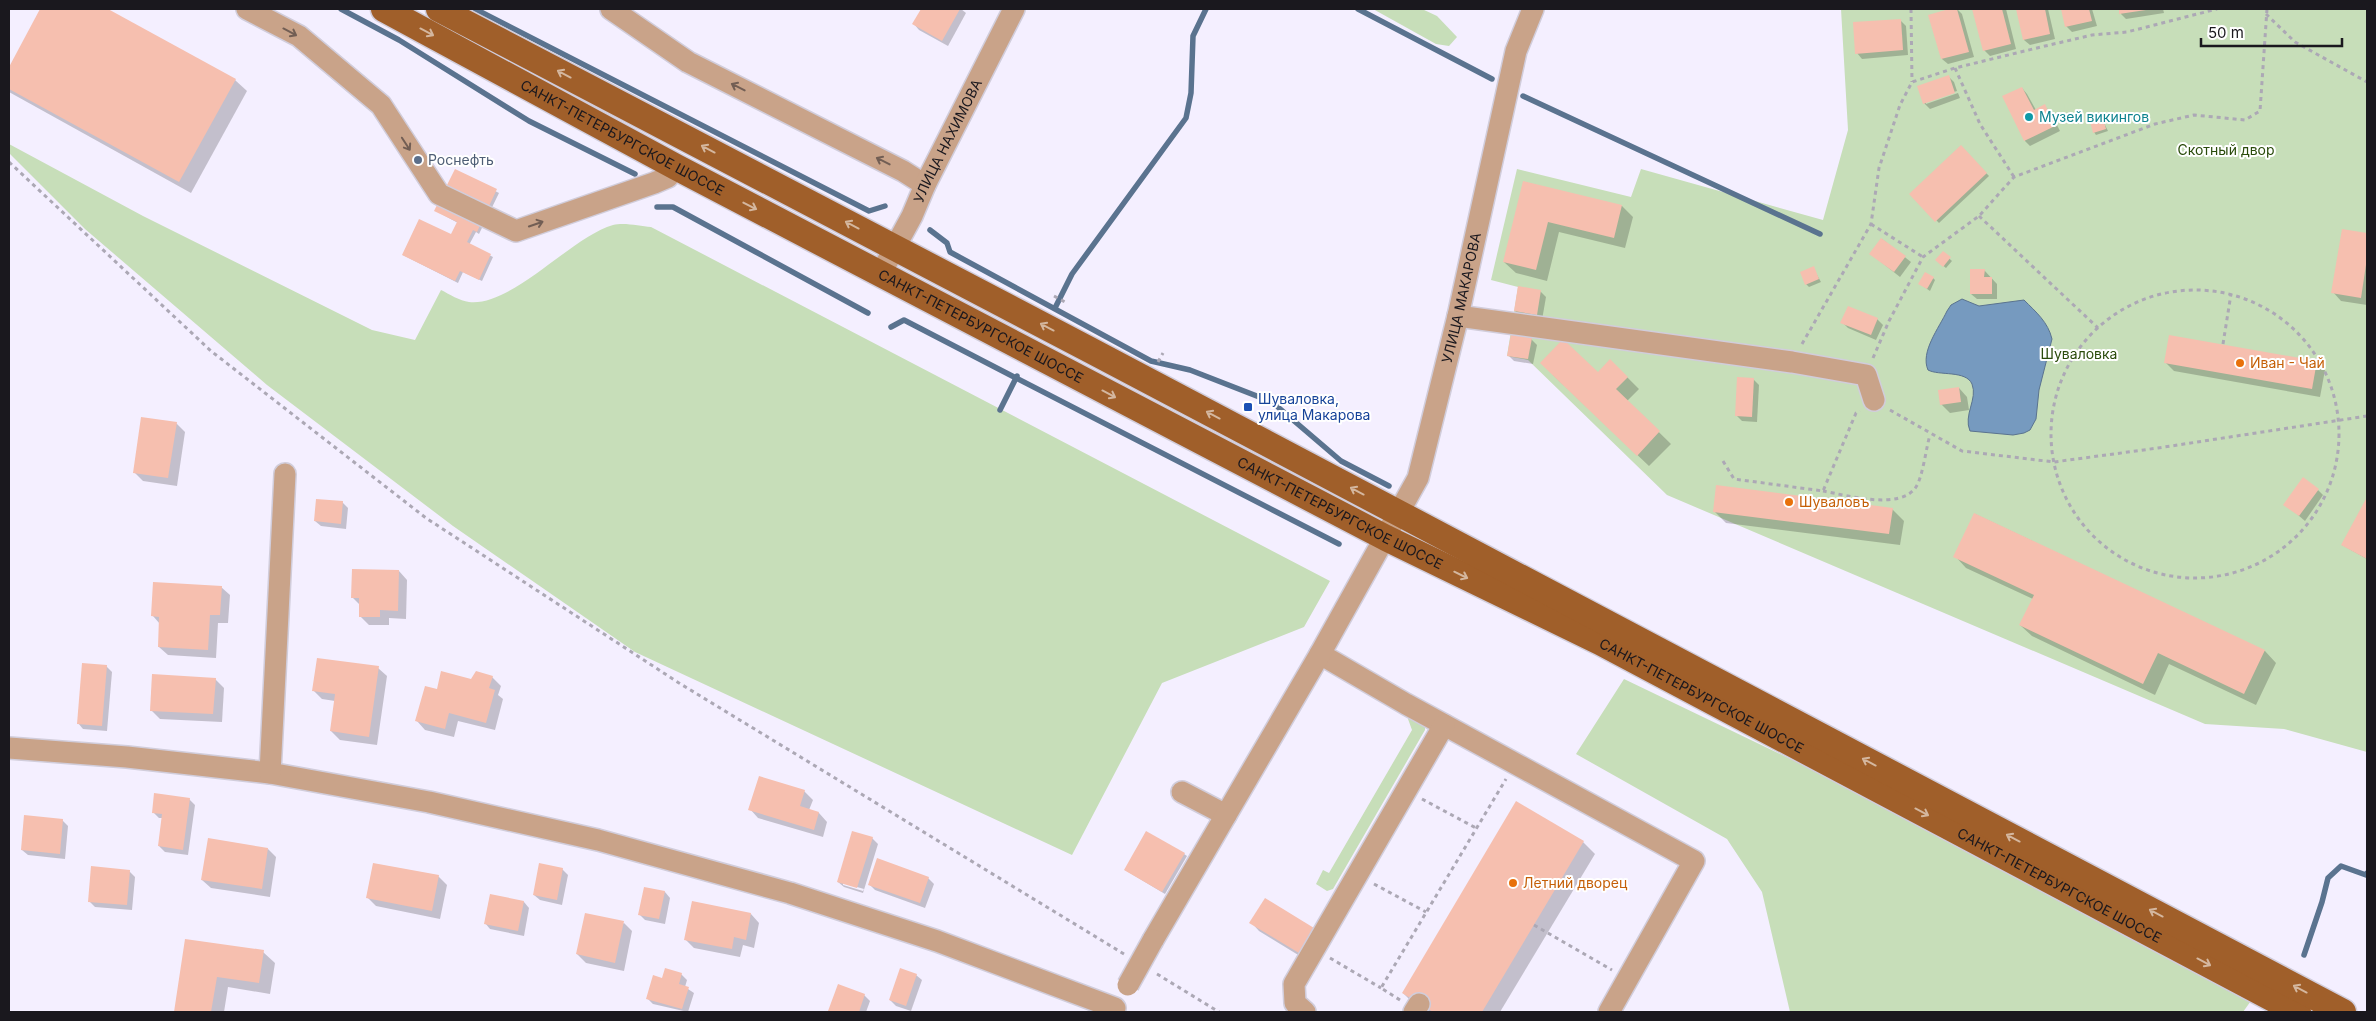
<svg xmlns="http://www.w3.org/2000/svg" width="2376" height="1021" viewBox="0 0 2376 1021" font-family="Inter,sans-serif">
	<rect width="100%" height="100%" fill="#f4efff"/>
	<g fill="#c7deb9">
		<polygon points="1373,9 1422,9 1437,16 1457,37 1449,46 1436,44"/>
		<polygon points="1841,9 2367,9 2367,752 2284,729 2205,724 1667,495 1528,360 1507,356 1518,287 1491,280 1517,169 1631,197 1641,169 1823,220 1848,130"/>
		<path d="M9 144 143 216 372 330 415 340 441 290C449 294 460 301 469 302 512 307 571 237 613 225 624 222 640 226 651 227L1330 581 1304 627 1162 683 1072 855 635 652 453 526 267 385 85 229 9 153Z"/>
		<polygon points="1624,679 1826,776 2253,998 2243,1012 1790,1012 1762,892 1727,839 1576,754"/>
		<polygon points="1410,716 1425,724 1425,730 1333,889 1327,891 1316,884 1323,870 1329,873 1412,730 1408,719"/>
	</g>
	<path fill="#769abf" stroke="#5a738f" d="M1962 299 1979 306 2024 300C2036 312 2048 322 2052 339L2039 390 2036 419 2030 430 2024 433 2013 435 1970 431C1963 415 1978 399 1972 384 1966 370 1939 376 1928 370 1920 352 1939 328 1947 311L1951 305Z"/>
	<g fill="#0003" fill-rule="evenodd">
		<polygon points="42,9 105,9 235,80 247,91 191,193 9,92 9,69"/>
		<polygon points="922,9 961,9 966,13 948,46 919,30 914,24"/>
		<polygon points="1957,9 1962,14 1974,57 1948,64 1942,59 1930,15"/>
		<polygon points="1973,9 2006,9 2016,49 1990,56 1984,50"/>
		<polygon points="2018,9 2048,9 2055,39 2030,45 2024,40"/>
		<polygon points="2062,9 2092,9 2097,26 2072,32 2066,26"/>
		<polygon points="2120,9 2163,9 2164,13 2126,19 2121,14"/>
		<polygon points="1900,20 1906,26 1908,55 1862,59 1857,53"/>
		<polygon points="1949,77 1954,82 1957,91 1926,101 1926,104 1958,93 1960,98 1930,109 1924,103"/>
		<polygon points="2022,88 2027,94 2036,110 2044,106 2050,111 2060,131 2030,146 2025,141"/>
		<polygon points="2102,119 2108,131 2096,135 2094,132"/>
		<polygon points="1961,147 1989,176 1939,223 1911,194"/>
		<polygon points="455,171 499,193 479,234 476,232 469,245 493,257 482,281 463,272 458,283 403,255 452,236 458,223 436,211"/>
		<polygon points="1524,182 1622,206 1633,217 1625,248 1559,232 1547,281 1516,273 1504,262"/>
		<polygon points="2343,230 2367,234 2367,305 2341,301 2333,292"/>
		<polygon points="1882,239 1911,262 1900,277 1871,254"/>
		<polygon points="1943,253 1952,261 1946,268 1936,260"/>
		<polygon points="1813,268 1821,282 1809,287 1806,284"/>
		<polygon points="1984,270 1997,284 1997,299 1977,299 1971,294"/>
		<polygon points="1933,278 1935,280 1930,291 1920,284"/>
		<polygon points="1540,291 1546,297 1542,320 1521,316 1515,311"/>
		<polygon points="1877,319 1883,325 1876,340 1848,328 1842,322"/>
		<polygon points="1531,339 1537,345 1533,364 1514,361 1508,355"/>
		<polygon points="2316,362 2325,370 2320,397 2174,371 2166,363"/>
		<polygon points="1598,374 1627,377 1639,389 1627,401 1671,444 1649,466 1553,375"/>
		<polygon points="1753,379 1759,385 1757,422 1742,421 1737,416"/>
		<polygon points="1959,388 1967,397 1969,410 1950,413 1941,404"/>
		<polygon points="176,423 185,432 177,486 143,481 134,472"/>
		<polygon points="2318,490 2323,495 2305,521 2285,504"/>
		<polygon points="2367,500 2367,559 2342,545"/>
		<polygon points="342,502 348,508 346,529 321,526 315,521"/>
		<polygon points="1892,509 1904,521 1900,545 1726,523 1714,511"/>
		<polygon points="1975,514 2265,651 2276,663 2256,705 2169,664 2155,695 2032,636 2020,625 2033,599 1966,568 1955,556"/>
		<polygon points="399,571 407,580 406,619 389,618 389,625 369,625 360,616 360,605 352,597"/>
		<polygon points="221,587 230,595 228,623 218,623 216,658 168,655 159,647 160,624 153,616"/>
		<polygon points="106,666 112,672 107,731 83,729 78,723"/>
		<polygon points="378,668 387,676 377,745 340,740 331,731 335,701 322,699 313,690"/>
		<polygon points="492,677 501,686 498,695 503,699 495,730 458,721 454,737 425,730 417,721 438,691"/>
		<polygon points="215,679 224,688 222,722 160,719 151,710"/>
		<polygon points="804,791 813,800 809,810 819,813 827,822 823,837 758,818 750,809"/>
		<polygon points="189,799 195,805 188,855 165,852 159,846 163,818 159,818 153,812"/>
		<polygon points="62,820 68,826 65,859 28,855 22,850"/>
		<path d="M872 838 878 844 863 893 844 887 838 882ZM843 883 864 889 863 891 843 885Z"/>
		<polygon points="1583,842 1595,854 1500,1012 1427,1012 1415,1005 1403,993"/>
		<polygon points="268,849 276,857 270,897 211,888 202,880"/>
		<polygon points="1184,854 1187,856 1165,894 1125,870"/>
		<polygon points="562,869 568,875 562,905 540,900 534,895"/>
		<polygon points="129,871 135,877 132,910 95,907 89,901"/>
		<polygon points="438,876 447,885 440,919 376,906 368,898"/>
		<polygon points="928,878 934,884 925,908 875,890 869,884"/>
		<polygon points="645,888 665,892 670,898 665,924 645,920 639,914"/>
		<polygon points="491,896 524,902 529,908 524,936 490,929 485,923"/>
		<polygon points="751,914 759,923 754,948 743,945 740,957 694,948 685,939"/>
		<polygon points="1251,922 1313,929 1322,937 1308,961 1259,931"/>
		<polygon points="624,923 632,931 624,971 586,963 577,954"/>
		<polygon points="186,941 263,952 275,963 270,994 228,987 224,1012 176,1012"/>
		<polygon points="681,974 687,980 685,987 694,993 688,1012 653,1004 648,999 663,979"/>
		<polygon points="916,975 922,980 911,1011 896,1006 890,1000"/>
		<polygon points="864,995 870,1001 866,1012 830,1011"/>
	</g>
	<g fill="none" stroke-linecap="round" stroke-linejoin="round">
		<g stroke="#5a738f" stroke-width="5.5">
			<polyline points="341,9 399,40 529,121 635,174"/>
			<polyline points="475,9 869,211 885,206"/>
			<polyline points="1358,9 1492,79"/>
			<polyline points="1523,96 1820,234"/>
			<polyline points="657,207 673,207 868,313"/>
			<polyline points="930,230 947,243 950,252 1151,361 1190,370 1272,402 1341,461 1389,486"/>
			<polyline points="1055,308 1072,274 1186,118 1191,93 1193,36 1206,9"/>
			<polyline points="891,327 904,320 1016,378 1017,376"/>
			<polyline points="1000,410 1016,378 1339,544"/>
			<polyline points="2304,955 2322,902 2328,878 2341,866 2366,875 2367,873"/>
		</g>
	</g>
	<g fill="#f6bfaf">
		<polygon points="40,9 108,9 236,79 179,182 9,89 9,67"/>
		<polygon points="921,9 960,9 942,41 912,24"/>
		<polygon points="1949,9 1957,9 1969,52 1941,59 1928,15"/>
		<polygon points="1972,9 2002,9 2011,44 1983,51"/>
		<polygon points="2016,9 2045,9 2050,34 2023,40"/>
		<polygon points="2061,9 2089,9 2092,21 2065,27"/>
		<polygon points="2119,9 2146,9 2146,10 2119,14"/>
		<polygon points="1901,19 1903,50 1855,54 1853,22"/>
		<polygon points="1949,75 1955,93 1923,104 1917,86"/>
		<polygon points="2022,87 2034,110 2045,104 2055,126 2024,141 2002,96"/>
		<polygon points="2103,118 2106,129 2093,133 2090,121"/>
		<polygon points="1961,145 1987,173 1935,222 1909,194"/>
		<polygon points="455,169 497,189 477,232 473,230 467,242 491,254 479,280 460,271 455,281 402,255 419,219 451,234 457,222 434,211"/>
		<polygon points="1523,181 1622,205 1614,238 1548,222 1536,270 1503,262"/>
		<polygon points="2342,229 2367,233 2367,258 2361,298 2331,293"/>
		<polygon points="1881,238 1906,256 1894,272 1869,254"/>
		<polygon points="1943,251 1951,257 1943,267 1935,260"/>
		<polygon points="1814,266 1819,279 1805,285 1800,272"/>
		<polygon points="1970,269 1985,269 1984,277 1992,277 1992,294 1970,294"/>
		<polygon points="1925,272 1934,277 1927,289 1918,284"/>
		<polygon points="1518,286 1541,290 1537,315 1514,311"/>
		<polygon points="1848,306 1878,318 1871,335 1840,323"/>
		<polygon points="1511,334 1532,338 1528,359 1507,356"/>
		<polygon points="2169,335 2317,361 2312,389 2164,363"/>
		<polygon points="1563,339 1598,372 1610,359 1628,377 1616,389 1660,431 1637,456 1540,363"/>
		<polygon points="1737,377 1754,378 1752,417 1735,416"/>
		<polygon points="1959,387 1961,402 1940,405 1938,390"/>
		<polygon points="141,417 177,422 168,478 133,473"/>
		<polygon points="2303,477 2319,489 2299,516 2283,505"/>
		<polygon points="1716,485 1893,508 1889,534 1713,512"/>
		<polygon points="2367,497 2367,559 2341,545"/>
		<polygon points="316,499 343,501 341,524 314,521"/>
		<polygon points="1974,513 2265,650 2244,694 2158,653 2143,684 2019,625 2034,595 1953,557"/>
		<polygon points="352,569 399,570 398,611 380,610 380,617 359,617 359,598 351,598"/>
		<polygon points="153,582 222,586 220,615 210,615 208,650 158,647 159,617 151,616"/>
		<polygon points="317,658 379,666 369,737 330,731 335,694 312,691"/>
		<polygon points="82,663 107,665 102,726 77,724"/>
		<polygon points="441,671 471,679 476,671 493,676 489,688 495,690 486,723 449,713 445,729 415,721 425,686 437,689"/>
		<polygon points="152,674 216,678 213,714 150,711"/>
		<polygon points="759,776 805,790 800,806 819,812 814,830 748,810"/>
		<polygon points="154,793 190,798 183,850 158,846 162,814 152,813"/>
		<polygon points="1516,801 1584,841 1482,1012 1433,1012 1402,993"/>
		<polygon points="24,815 63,819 60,854 21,850"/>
		<polygon points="852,831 873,837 857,888 837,882"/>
		<polygon points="1146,831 1185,853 1162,892 1124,870"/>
		<polygon points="208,838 268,848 262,889 201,880"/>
		<polygon points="877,858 929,877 920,903 868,885"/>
		<polygon points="373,863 439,875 432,911 366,898"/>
		<polygon points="539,863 563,868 557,900 533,895"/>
		<polygon points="91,866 130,870 127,905 88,902"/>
		<polygon points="644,887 665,891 659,919 638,915"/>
		<polygon points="490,894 524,901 518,931 484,924"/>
		<polygon points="1265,898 1314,928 1299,953 1249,923"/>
		<polygon points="692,901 751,913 746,940 734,937 732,949 684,940"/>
		<polygon points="585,913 624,921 615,963 576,954"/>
		<polygon points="185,939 264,950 259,983 217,977 211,1012 174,1012"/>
		<polygon points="665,968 682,973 679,984 689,987 682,1009 646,999 653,975 662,978"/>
		<polygon points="900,968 917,974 906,1006 889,1000"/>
		<polygon points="838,984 865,994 859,1012 828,1011"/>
	</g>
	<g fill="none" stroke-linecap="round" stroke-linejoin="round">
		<g stroke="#d1cddb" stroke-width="24">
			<g id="minor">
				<polyline points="247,9 299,36 381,105 439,194 516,231 654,183 668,177 676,167"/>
				<polyline points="611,9 688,62 903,171 925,185"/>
				<path id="s1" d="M881 273 912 216 925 185 1014 9"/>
				<polyline points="1458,316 1792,362 1866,375 1874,400"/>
				<polyline points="1320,654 1406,704 1694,861 1609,1012"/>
				<polyline points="9,748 127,757 270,773 429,802 598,840 790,893 937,941 1115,1008"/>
				<polyline points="270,773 285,474"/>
				<polyline points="1182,792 1226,815"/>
				<path id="s2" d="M1153 940 1320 654 1418 478 1458 316 1516 51 1533 9"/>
				<polyline points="1305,1012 1295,1003 1294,984 1444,725"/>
				<polyline points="1414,1012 1419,1004"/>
			</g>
		</g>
		<g stroke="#d1cddb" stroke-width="29">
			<g id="major">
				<path id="s3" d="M384 9 676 167 1386 538 1600 642 2298 1012"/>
				<polyline points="439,9 1090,350 2343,1012"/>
			</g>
		</g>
		<g stroke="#aca8b5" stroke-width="3" stroke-dasharray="4 4" stroke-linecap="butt">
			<polyline points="1911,9 1912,82"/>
			<polyline points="2266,14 2295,42 2367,82"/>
			<polyline points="1955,68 1980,124 2014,177"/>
			<polyline points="9,162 211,351 426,518 679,683 1124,954"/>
			<polyline points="1979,216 2098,328"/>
			<polyline points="1871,224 1923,257"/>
			<circle cx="2195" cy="434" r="144"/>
			<polyline points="1054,296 1065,302"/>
			<polyline points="1802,344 1871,224 1879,168 1900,105 1912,82 1955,68 2041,47 2092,35 2127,32 2217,9"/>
			<polyline points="2223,344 2231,294"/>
			<polyline points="1873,358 1889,321 1923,257 1979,216 2014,177 2155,124 2194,115 2245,120 2260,111 2267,9"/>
			<polyline points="1158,362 1163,353"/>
			<polyline points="1890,410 1962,451 2054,462 2158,448 2367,416"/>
			<polyline points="1723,461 1734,479 1823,491 1856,413 1860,411"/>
			<path d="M1823 491C1846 495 1900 511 1916 487 1923 476 1926 448 1930 435"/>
			<polyline points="1422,799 1476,828"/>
			<polyline points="1374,884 1426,912"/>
			<polyline points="1534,925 1612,970"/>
			<polyline points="1330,958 1381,988"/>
			<polyline points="1157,974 1219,1012"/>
			<polyline points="1400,1000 1381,988 1506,779"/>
		</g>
		<use href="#minor" stroke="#c9a389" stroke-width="21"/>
		<use href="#major" stroke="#a05f2a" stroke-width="26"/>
		<g stroke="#d1cddb" stroke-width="24" stroke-linecap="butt">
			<polyline id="minor-bridge" points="1128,985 1153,940"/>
		</g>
		<use href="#minor-bridge" stroke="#c9a389" stroke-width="21"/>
	</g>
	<defs><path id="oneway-shaft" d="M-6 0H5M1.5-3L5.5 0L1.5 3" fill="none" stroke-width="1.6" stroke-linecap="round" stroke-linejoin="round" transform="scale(1.25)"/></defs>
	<g stroke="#725e54">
		<use href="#oneway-shaft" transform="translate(290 32) rotate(28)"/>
		<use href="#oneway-shaft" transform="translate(738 87) rotate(-153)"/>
		<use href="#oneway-shaft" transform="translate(406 144) rotate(57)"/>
		<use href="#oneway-shaft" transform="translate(883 161) rotate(-153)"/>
		<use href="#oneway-shaft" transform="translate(536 224) rotate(-19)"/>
	</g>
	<g stroke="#d4b79f">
		<use href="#oneway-shaft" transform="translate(427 32) rotate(28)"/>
		<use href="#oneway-shaft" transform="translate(564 74) rotate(-152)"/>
		<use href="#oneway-shaft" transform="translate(708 149) rotate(-152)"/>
		<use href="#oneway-shaft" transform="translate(750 206) rotate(27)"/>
		<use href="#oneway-shaft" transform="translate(852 225) rotate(-152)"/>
		<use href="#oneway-shaft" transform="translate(1047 327) rotate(-152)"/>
		<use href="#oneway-shaft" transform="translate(1109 394) rotate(28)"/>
		<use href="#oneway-shaft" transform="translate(1213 415) rotate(-152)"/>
		<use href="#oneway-shaft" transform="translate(1357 491) rotate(-152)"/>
		<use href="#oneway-shaft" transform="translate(1461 575) rotate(26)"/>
		<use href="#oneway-shaft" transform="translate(1869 762) rotate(-152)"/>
		<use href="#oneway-shaft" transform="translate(1922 812) rotate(28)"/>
		<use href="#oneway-shaft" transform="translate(2013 838) rotate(-152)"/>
		<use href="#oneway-shaft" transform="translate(2156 913) rotate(-152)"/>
		<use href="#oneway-shaft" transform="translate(2204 962) rotate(28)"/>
		<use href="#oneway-shaft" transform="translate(2300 989) rotate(-152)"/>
	</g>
	<circle fill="#0f9aa8" stroke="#fff" stroke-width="2" cx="2029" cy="117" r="5"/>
	<circle fill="#5c6f8a" stroke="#fff" stroke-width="2" cx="418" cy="160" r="5"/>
	<g fill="#e8710a" stroke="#fff" stroke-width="2">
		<circle cx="2240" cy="363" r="5"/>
		<circle cx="1789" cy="502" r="5"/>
		<circle cx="1513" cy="883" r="5"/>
	</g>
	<rect fill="#1a4fb4" stroke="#fff" stroke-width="2" x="1243" y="402" width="10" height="10" rx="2.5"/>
	<g text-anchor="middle" stroke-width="4" stroke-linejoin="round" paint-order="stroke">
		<g font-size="14" fill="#0d838f" stroke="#fff" text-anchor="start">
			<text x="2039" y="122">Музей викингов</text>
		</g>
		<g font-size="14" fill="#1a181e" stroke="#fff">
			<text dy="5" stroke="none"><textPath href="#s3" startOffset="271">САНКТ-ПЕТЕРБУРГСКОЕ ШОССЕ</textPath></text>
			<text dy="5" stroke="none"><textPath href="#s1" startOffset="148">УЛИЦА НАХИМОВА</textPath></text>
			<text dy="5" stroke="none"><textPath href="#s2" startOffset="718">УЛИЦА МАКАРОВА</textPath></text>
			<text dy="5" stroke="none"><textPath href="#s3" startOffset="676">САНКТ-ПЕТЕРБУРГСКОЕ ШОССЕ</textPath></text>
			<text dy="5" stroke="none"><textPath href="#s3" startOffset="1081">САНКТ-ПЕТЕРБУРГСКОЕ ШОССЕ</textPath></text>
			<text dy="5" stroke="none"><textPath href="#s3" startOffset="1486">САНКТ-ПЕТЕРБУРГСКОЕ ШОССЕ</textPath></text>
			<text dy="5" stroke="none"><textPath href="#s3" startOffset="1891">САНКТ-ПЕТЕРБУРГСКОЕ ШОССЕ</textPath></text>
		</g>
		<g font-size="14" fill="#2a4b0b" stroke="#fff">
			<text x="2226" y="155">Скотный двор</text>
			<text x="2079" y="359">Шуваловка</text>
		</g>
		<g font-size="14" fill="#4e5e75" stroke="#fff" text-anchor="start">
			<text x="428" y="165">Роснефть</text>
		</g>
		<g font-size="14" fill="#c56008" stroke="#fff" text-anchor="start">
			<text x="2250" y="368">Иван - Чай</text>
			<text x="1799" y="507">Шуваловъ</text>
			<text x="1523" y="888">Летний дворец</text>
		</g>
		<g font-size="14" fill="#164399" stroke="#fff" text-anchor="start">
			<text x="1258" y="404">Шуваловка,<tspan x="1258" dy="16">улица Макарова</tspan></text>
		</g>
	</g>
	<rect width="2376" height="1021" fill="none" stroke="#1a181e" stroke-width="20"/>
	<path d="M2201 38v8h141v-8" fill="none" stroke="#1a181e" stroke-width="2.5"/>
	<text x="2208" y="38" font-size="15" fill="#1a181e" stroke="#ffffff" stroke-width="4" paint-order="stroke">50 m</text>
</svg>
